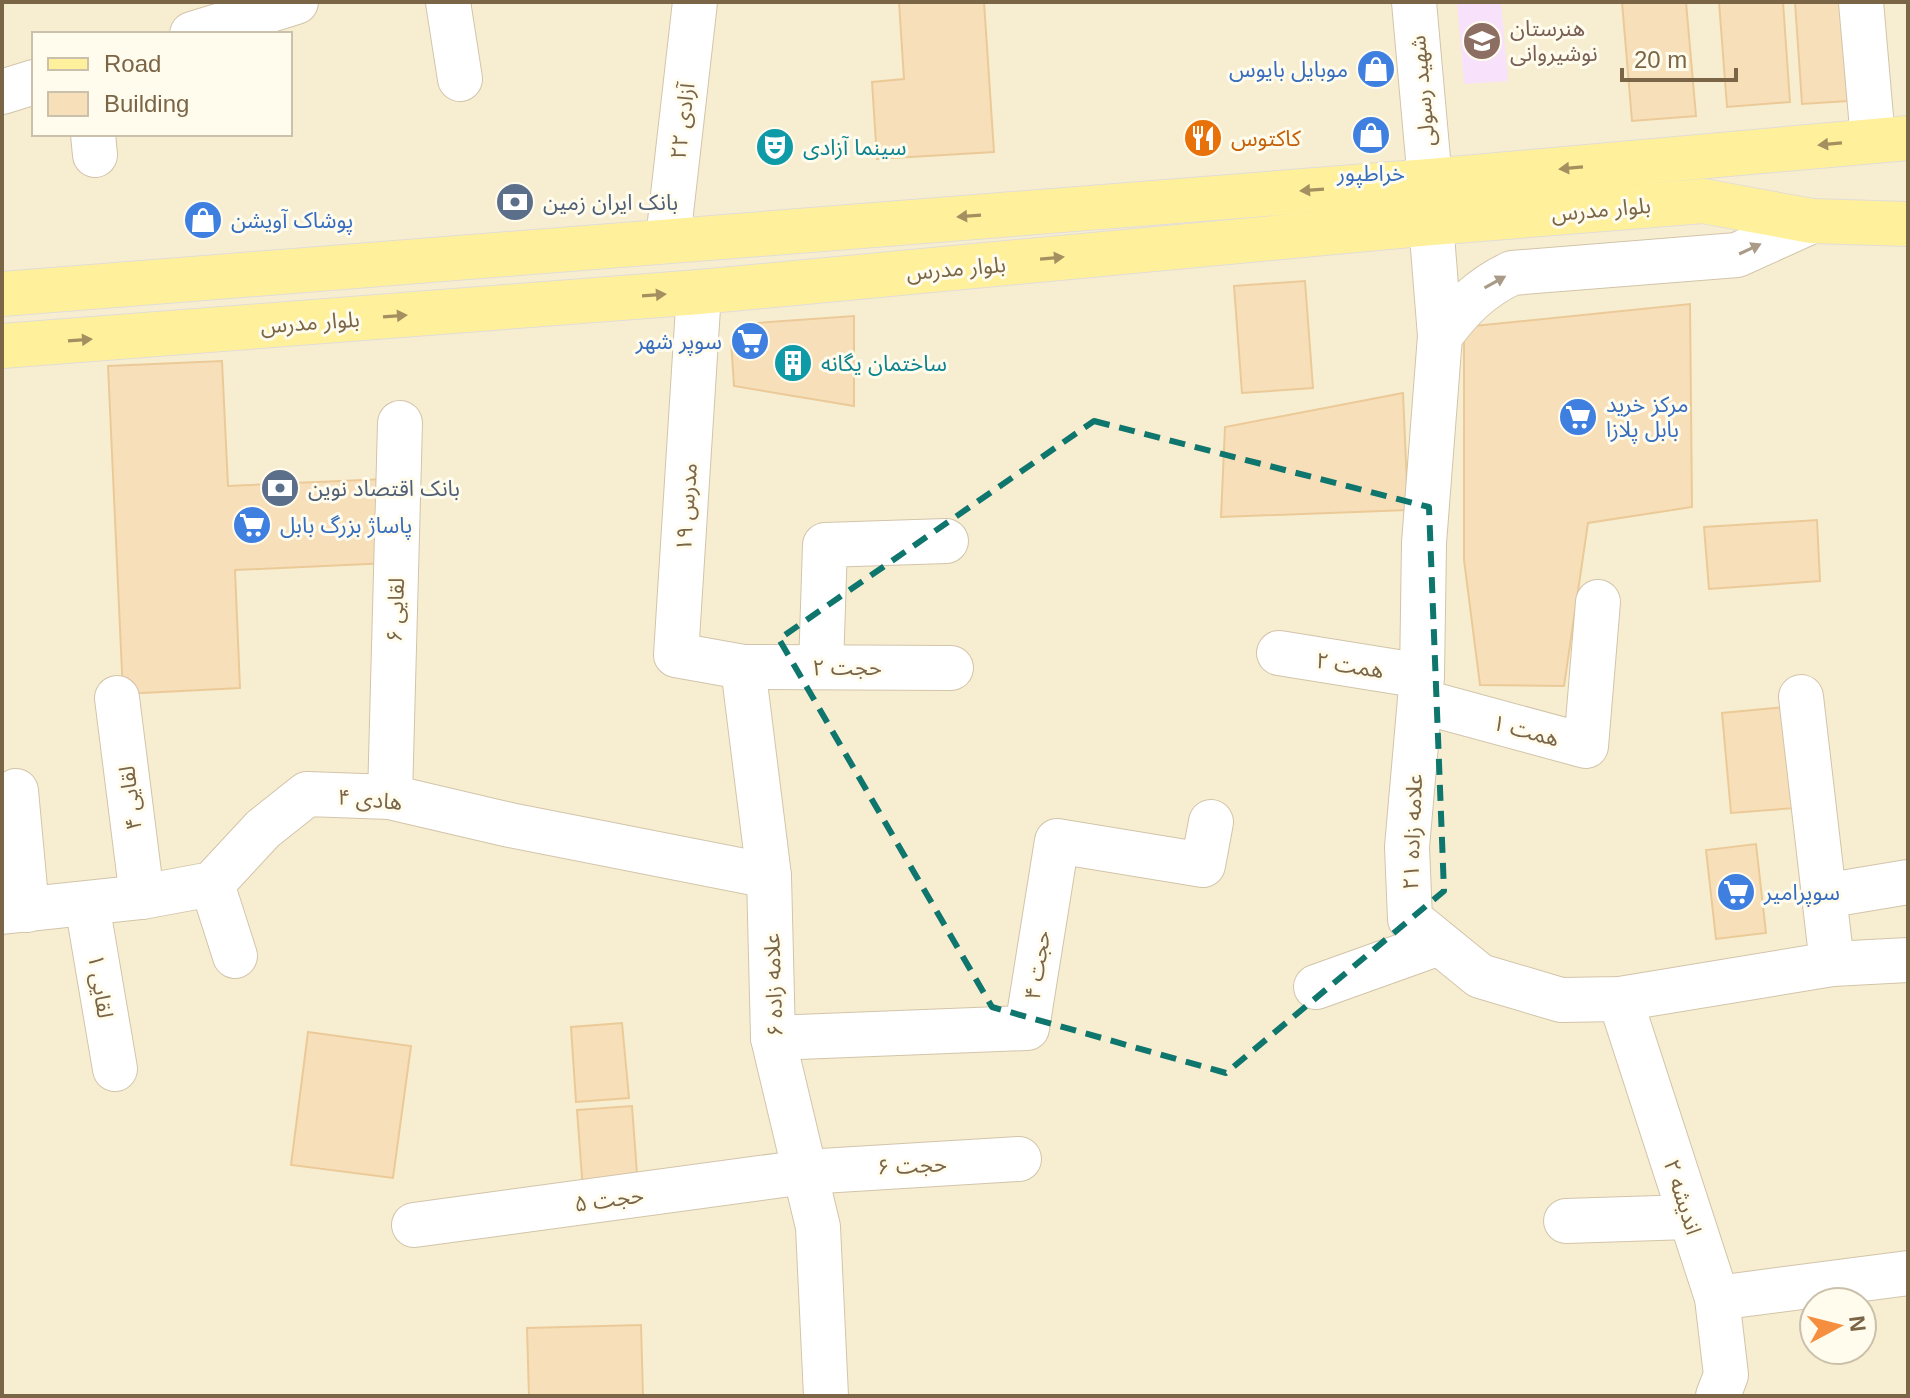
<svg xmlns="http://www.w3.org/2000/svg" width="1910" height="1398" viewBox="0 0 1910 1398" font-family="Arial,'Noto Sans Arabic',sans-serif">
	<rect width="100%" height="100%" fill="#fefae5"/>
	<path fill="#f7eed2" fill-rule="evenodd" d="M2 2H1908V1396H2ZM34 34H290V134H34ZM1814 1302H1862V1350H1814Z"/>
	<polygon fill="#f7e1fb" points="1457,2 1501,2 1508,81 1464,84"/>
	<g fill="#f7dfba" stroke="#ebca98" stroke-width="2">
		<polygon points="899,2 984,2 994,152 877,159 872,82 904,79"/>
		<polygon points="1622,2 1686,2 1696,116 1632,121"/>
		<polygon points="1719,2 1783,2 1790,102 1727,107"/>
		<polygon points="1795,2 1841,2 1848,101 1802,104"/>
		<polygon points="1305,281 1313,388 1242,393 1234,286"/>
		<polygon points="1690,304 1692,507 1588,523 1564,686 1480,685 1464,560 1464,327"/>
		<polygon points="854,316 854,406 734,386 731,340 742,324"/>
		<polygon points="222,361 228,486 385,479 389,563 235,570 240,688 123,694 108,366"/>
		<polygon points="1403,393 1408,510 1221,517 1225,427"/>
		<polygon points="1817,520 1820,581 1709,589 1704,527"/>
		<polygon points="1786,707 1795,808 1731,813 1722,713"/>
		<polygon points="1756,844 1766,933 1716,939 1706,850"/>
		<polygon points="622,1023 629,1098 576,1102 571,1027"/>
		<polygon points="308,1032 411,1046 393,1178 291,1165"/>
		<polygon points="632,1106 638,1187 583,1191 577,1110"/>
		<polygon points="641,1325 643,1396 529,1396 527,1328"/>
	</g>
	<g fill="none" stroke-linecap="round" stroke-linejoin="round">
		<g stroke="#d2c4a9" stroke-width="46">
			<g id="minor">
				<polyline points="448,2 460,79"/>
				<polyline points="1414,2 1430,181"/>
				<polyline points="1861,2 1873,140"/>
				<polyline points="192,34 296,2"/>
				<polyline points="2,92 34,82"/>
				<polyline points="93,134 95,155"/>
				<polyline points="1431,223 1440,336 1424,543 1422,676 1407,847 1410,919 1480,976 1561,1000 1620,999 1832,964 1908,960"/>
				<polyline points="668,239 695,2"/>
				<polyline points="699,292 676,655 743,667 951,668"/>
				<path d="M1440 336C1461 308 1480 288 1512 273L1737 255 1812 221"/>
				<polyline points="1279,653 1422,676"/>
				<polyline points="743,667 769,876 773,1038 818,1227 826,1396"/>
				<polyline points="821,667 825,545 946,541"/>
				<polyline points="1801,697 1832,964"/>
				<polyline points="117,698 142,897"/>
				<polyline points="1420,701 1586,746 1598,602"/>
				<polyline points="16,791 27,910"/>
				<polyline points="390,797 400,423"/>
				<polyline points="212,884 235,956"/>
				<polyline points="1824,896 1908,882"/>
				<polyline points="87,904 115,1069"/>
				<polyline points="2,912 142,897 212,884 263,829 307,794 390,797 510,825 769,876"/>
				<polyline points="1316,987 1439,943"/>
				<polyline points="1620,999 1717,1298 1726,1375 1718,1396"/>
				<polyline points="773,1038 1027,1028 1057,841 1203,865 1211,822"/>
				<polyline points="1566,1221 1689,1217"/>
				<polyline points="414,1225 805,1172 1019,1159"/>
				<polyline points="1717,1298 1908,1273"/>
			</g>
		</g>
		<g stroke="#e2ddd7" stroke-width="46">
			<g id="major">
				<polyline points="2,294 1430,181 1908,138"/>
				<polyline points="2,346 699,292 1431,223 1703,201 1812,221 1908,224"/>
			</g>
		</g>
		<use href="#minor" stroke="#fff" stroke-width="44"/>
		<use href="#major" stroke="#fff09b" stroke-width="44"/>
	</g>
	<defs><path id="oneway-solid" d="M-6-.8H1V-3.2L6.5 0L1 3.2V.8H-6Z" transform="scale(2)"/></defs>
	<g fill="#a38f60">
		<use href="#oneway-solid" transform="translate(1830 144) rotate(175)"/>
		<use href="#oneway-solid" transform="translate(1571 168) rotate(175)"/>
		<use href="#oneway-solid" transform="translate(1312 190) rotate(176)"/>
		<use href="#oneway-solid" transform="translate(969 216) rotate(176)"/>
		<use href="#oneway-solid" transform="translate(1052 258) rotate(-5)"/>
		<use href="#oneway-solid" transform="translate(654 295) rotate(-4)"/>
		<use href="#oneway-solid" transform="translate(395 316) rotate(-4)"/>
		<use href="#oneway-solid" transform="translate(80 340) rotate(-4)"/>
	</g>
	<g fill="#a99b87">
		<use href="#oneway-solid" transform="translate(1750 249) rotate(-25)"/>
		<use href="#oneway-solid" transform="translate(1495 282) rotate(-29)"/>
	</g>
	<path fill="none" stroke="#0f766e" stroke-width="6" stroke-dasharray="16 10" stroke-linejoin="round" d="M1094 421 1429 507 1444 891 1226 1073 992 1007 779 639Z"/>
	<defs>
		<g id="school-disc" transform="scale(2)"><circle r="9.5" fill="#8d6e63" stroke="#fffced"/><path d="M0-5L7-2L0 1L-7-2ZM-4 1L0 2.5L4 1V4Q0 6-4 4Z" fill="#fff"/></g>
		<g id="shop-disc" transform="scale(2)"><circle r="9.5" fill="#3f7fe0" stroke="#fffced"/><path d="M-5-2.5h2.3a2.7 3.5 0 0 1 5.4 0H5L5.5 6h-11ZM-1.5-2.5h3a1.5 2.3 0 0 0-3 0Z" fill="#fff"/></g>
		<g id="restaurant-disc" transform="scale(2)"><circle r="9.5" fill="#e8710a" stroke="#fffced"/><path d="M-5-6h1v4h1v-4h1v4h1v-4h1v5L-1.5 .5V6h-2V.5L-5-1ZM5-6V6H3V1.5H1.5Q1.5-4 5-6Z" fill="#fff"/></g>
		<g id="theatre-disc" transform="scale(2)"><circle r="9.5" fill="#0f9aa8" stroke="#fffced"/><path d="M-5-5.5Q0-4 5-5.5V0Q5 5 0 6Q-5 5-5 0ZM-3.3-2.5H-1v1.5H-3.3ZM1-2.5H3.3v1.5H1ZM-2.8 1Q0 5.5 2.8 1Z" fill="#fff"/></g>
		<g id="bank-disc" transform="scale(2)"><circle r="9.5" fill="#5c6f8a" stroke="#fffced"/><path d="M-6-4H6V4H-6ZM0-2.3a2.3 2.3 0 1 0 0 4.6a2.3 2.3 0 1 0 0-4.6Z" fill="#fff"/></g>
		<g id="supermarket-disc" transform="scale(2)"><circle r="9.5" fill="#3f7fe0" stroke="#fffced"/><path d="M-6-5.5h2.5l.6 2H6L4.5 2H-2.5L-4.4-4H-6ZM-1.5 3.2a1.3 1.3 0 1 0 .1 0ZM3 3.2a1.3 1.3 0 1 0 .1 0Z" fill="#fff"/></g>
		<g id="building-disc" transform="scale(2)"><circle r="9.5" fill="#0f9aa8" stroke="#fffced"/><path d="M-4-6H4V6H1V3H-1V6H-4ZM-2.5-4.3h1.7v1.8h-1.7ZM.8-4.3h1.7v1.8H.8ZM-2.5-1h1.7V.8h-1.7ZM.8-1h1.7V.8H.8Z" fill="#fff"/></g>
	</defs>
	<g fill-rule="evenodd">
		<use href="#school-disc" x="1482" y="41"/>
		<use href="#shop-disc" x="1376" y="69"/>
		<use href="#shop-disc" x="1371" y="135"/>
		<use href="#restaurant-disc" x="1203" y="138"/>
		<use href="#theatre-disc" x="775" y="147"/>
		<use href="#bank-disc" x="515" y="202"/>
		<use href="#shop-disc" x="203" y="220"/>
		<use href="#supermarket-disc" x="750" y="341"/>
		<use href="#building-disc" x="793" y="363"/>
		<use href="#supermarket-disc" x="1578" y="417"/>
		<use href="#bank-disc" x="280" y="488"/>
		<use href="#supermarket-disc" x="252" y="525"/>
		<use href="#supermarket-disc" x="1736" y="892"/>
	</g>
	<g text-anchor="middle" stroke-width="6" stroke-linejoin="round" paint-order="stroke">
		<g font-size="22" fill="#785e54" stroke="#fffced" text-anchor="start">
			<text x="1510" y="36">هنرستان<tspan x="1510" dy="25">نوشیروانی</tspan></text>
		</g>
		<g font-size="22" fill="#366cbe" stroke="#fffced" text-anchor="start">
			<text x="1348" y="77" text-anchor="end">موبایل بایوس</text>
			<text x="1371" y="181" text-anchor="middle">خراطپور</text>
			<text x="231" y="228">پوشاک آویشن</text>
			<text x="722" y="349" text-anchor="end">سوپر شهر</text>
			<text x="1606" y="412">مرکز خرید<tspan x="1606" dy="25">بابل پلازا</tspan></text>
			<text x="280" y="533">پاساژ بزرگ بابل</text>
			<text x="1764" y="900">سوپرامیر</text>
		</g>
		<g font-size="22" fill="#7b6547" stroke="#fffced">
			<text transform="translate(1422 91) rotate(-95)" y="8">شهید رسولی</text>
			<text transform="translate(682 121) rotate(-83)" y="8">آزادی ٢٢</text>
			<text transform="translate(1601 209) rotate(-5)" y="8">بلوار مدرس</text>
			<text transform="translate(956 268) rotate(-5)" y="8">بلوار مدرس</text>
			<text transform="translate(310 322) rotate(-4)" y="8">بلوار مدرس</text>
			<text transform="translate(686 507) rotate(-86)" y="8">مدرس ۱۹</text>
			<text transform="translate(395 610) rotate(-88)" y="8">لقایی ۶</text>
			<text transform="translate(1350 665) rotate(9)" y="8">همت ۲</text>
			<text x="847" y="675">حجت ۲</text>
			<text transform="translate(1526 730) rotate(15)" y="8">همت ۱</text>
			<text transform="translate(130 798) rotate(-97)" y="8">لقایی ۴</text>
			<text transform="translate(370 799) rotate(5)" y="8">هادی ۴</text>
			<text transform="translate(1412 832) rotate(-88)" y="8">علامه زاده ۲۱</text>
			<text transform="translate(1037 965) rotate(-81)" y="8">حجت ۴</text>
			<text transform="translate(773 985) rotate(-92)" y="8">علامه زاده ۶</text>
			<text transform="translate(101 986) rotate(81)" y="8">لقایی ۱</text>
			<text transform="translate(912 1165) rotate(-3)" y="8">حجت ۶</text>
			<text transform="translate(1683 1197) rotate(72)" y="8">اندیشه ۲</text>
			<text transform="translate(609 1199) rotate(-8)" y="8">حجت ۵</text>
		</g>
		<g font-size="22" fill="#c56008" stroke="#fffced" text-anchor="start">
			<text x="1231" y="146">کاکتوس</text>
		</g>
		<g font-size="22" fill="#0d838f" stroke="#fffced" text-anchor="start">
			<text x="803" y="155">سینما آزادی</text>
			<text x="821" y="371">ساختمان یگانه</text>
		</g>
		<g font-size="22" fill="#4e5e75" stroke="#fffced" text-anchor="start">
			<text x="543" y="210">بانک ایران زمین</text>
			<text x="308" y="496">بانک اقتصاد نوین</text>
		</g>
	</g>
	<rect width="1910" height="1398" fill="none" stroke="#7b6547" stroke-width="8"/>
	<rect x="32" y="32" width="260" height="104" fill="#fffced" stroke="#cac0ab" stroke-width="2"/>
	<rect x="48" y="58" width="40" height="12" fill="#fff09b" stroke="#cac0ab" stroke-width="2"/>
	<text x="104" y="72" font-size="24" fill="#7b6547">Road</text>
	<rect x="48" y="92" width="40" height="24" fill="#f7dfba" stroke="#cac0ab" stroke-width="2"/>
	<text x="104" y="112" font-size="24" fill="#7b6547">Building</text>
	<g transform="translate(1838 1326) rotate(83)"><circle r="38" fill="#fffced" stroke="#cac0ab" stroke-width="2"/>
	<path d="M0-6L14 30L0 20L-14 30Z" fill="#f58e3e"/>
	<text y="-12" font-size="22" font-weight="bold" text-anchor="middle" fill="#7b6547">N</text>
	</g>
	<path d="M1622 68v12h114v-12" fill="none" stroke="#7b6547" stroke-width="4"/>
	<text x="1634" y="68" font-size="24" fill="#7b6547" stroke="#fffced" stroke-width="6" paint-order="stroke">20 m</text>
</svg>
